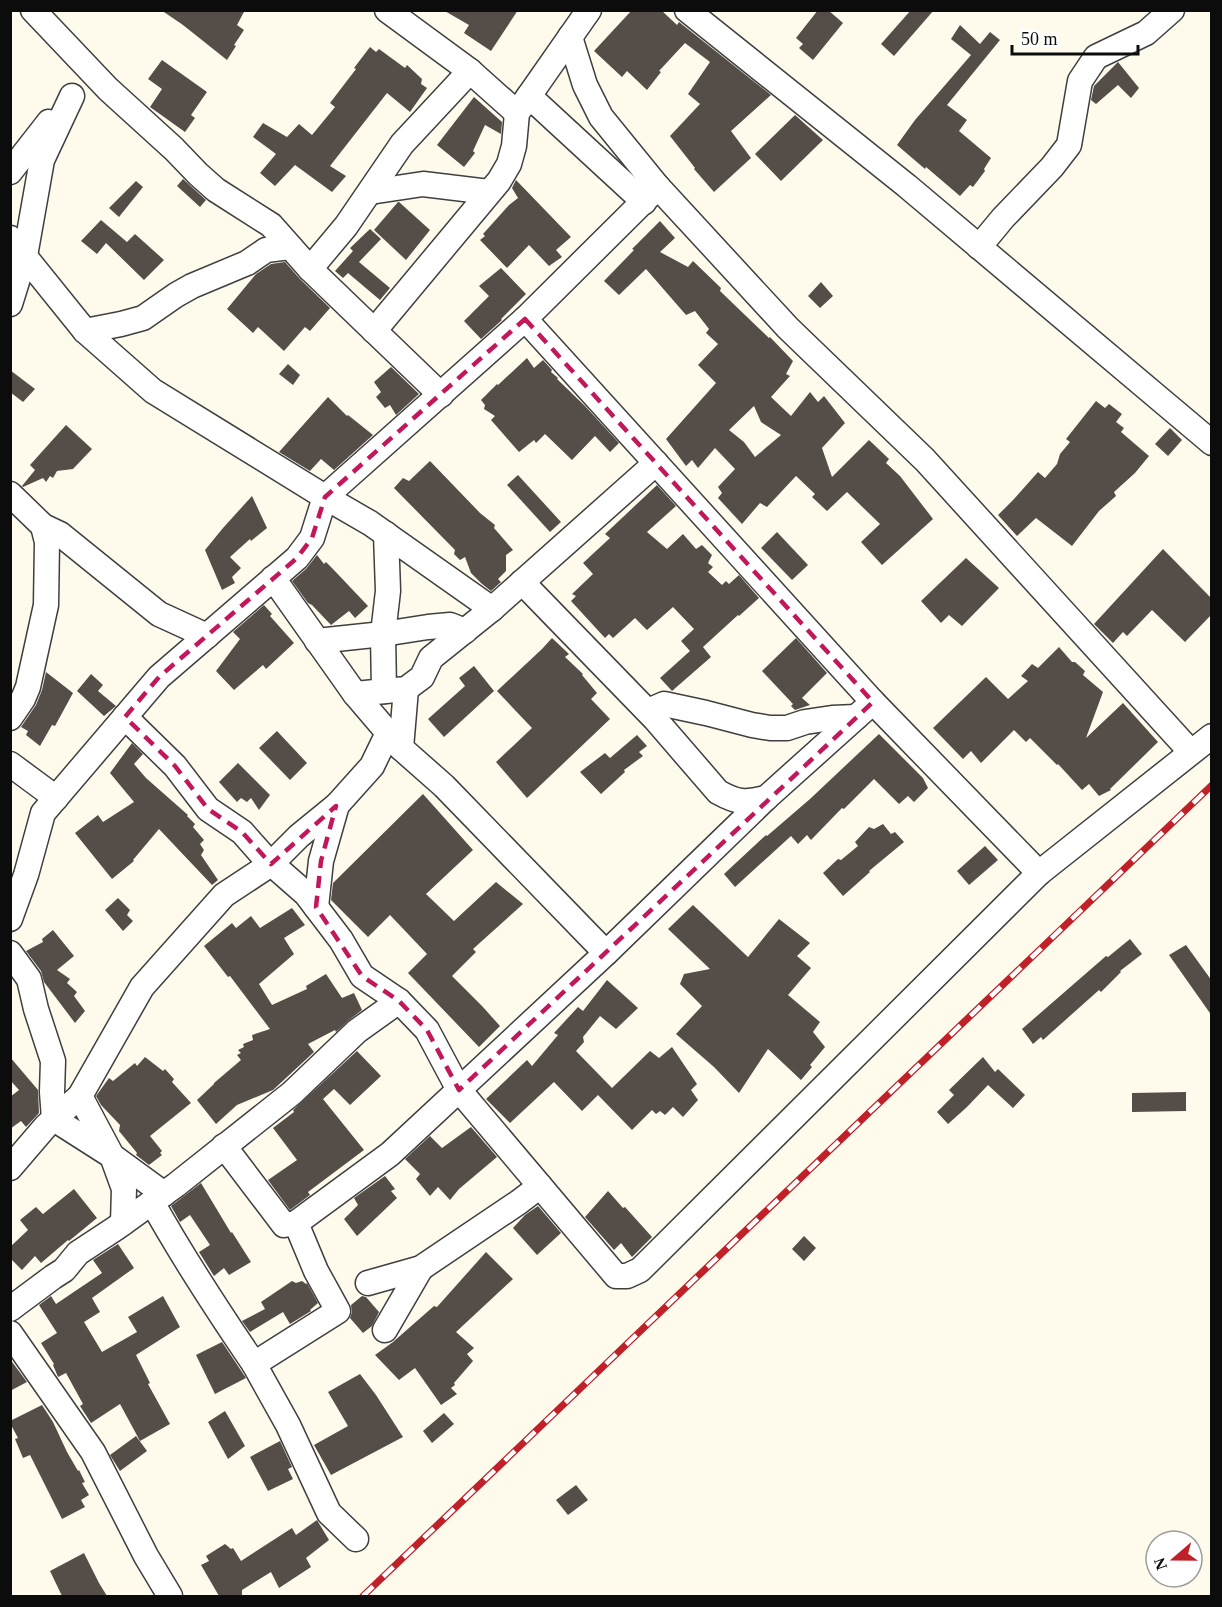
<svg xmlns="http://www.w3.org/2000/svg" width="1222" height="1607" viewBox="0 0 1222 1607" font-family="Georgia,serif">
	<rect width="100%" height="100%" fill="#fffbec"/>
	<g fill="#554d48" fill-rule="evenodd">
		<polygon points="161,10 245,10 237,25 244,30 234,45 236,46 227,60 183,25"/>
		<polygon points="443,10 518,10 491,51 464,33 469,25"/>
		<polygon points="632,10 661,10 677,25 679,22 771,95 731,131 751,158 714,192 694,169 695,168 670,136 700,104 688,94 710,62 685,43 659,71 661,72 647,90 627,71 622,77 594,51"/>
		<polygon points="818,10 828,10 843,23 813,60 799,48 803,44 796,38"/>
		<polygon points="911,10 934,10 894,56 881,44"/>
		<polygon points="960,25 980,44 990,32 1000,40 947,105 967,120 959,131 991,158 984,169 985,171 973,187 970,185 960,196 926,167 925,169 897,145 915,120 971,55 951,39"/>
		<polygon points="370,47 376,52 379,49 405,68 407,65 422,79 421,84 427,88 410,112 387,93 330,166 346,176 332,192 295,165 275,186 260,173 276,154 253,137 263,123 287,137 299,124 312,135 335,107 330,103 356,69 354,68"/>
		<polygon points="162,60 207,92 191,115 195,118 185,132 150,107 162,89 148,79"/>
		<polygon points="1118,62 1139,88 1131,98 1118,85 1096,104 1091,100 1094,86"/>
		<polygon points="474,97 502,122 501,134 485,125 473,151 475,153 464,167 437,145"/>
		<polygon points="795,115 823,140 781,181 755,154"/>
		<polygon points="183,179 206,200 200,207 177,186"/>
		<polygon points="516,180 571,237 556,250 562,257 549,266 529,245 507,268 480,240 485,236 483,234 509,205 518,198 512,188"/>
		<polygon points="136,181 143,187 119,217 109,208"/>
		<polygon points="398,202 399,202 430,230 406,260 374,230"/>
		<polygon points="101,220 127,242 135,234 164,260 144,280 106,243 97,254 81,241"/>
		<path d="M660 221 675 238 660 252 688 267 693 261 721 288 720 291 769 338 770 337 793 361 786 374 790 376 771 397 791 416 810 392 818 402 824 396 845 423 822 448 832 477 869 440 889 459 886 463 900 476 933 519 882 565 861 542 880 524 847 492 827 511 812 497 815 494 796 476 767 507 760 503 742 524 718 498 722 493 718 487 735 469 715 448 698 468 692 460 686 466 666 439 716 383 698 365 718 344 706 333 709 329 695 311 686 315 646 269 619 295 604 281 634 250 632 249ZM754 406 761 422 781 435 755 457 744 442 729 430Z"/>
		<polygon points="370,229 381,239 359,262 390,288 380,300 348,273 343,278 335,271 353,251 350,248"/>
		<polygon points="285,262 300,279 330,308 310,331 305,327 284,351 258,327 253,333 227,309 256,274 271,264"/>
		<polygon points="501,268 526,294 501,319 502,320 481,339 464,321 489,296 479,286"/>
		<polygon points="821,282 833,296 820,308 808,296"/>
		<polygon points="527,358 534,368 543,360 552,370 551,372 558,378 557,379 585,406 619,443 610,452 595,436 572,460 545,434 536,443 534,440 519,452 491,420 495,416 484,409 485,405 481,400 497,384 498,385"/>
		<polygon points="288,364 300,375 293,385 279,374"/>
		<polygon points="391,367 419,394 396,415 390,405 385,408 376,397 381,392 374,382"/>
		<polygon points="10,370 35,389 23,402 10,392"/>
		<polygon points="328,397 347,416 348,415 373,435 334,470 321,459 310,471 279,452"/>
		<polygon points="1096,401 1105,408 1109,404 1122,414 1116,422 1124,428 1121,432 1149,456 1135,473 1114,492 1116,496 1099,511 1072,546 1036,518 1017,536 998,515 1014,499 1038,472 1045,478 1057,464 1060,454 1070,442 1066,439"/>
		<polygon points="66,425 92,449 73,469 57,471 53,478 50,476 46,482 43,478 23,487 22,486 35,470 30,465"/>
		<polygon points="1170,428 1182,440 1168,456 1155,444"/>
		<polygon points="430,461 480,513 495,525 494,528 513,550 506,555 506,571 498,579 501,582 491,591 482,584 471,573 465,557 460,560 454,554 455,550 394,488 403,478 409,481"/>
		<polygon points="518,475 561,522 550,532 507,485"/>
		<polygon points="657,485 676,506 647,532 667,549 683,534 696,549 702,545 712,555 708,563 713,567 708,572 722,585 726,581 729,584 739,575 759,598 739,616 738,615 703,647 711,657 672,691 660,678 690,651 681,641 694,629 673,607 647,630 635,618 613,638 609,634 605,638 571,601 576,596 572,594 593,574 583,563 610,538 605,534"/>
		<polygon points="252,496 267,528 251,541 250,539 230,557 241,568 232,577 235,583 222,590 205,550 223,528"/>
		<polygon points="777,532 808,565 792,580 761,548"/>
		<polygon points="1163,549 1212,599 1212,614 1185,642 1152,610 1127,636 1123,632 1113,643 1094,624"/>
		<polygon points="317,555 324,564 326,562 332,568 368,606 355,618 349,611 331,625 312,605 308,603 292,581 306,569"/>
		<polygon points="966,558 999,588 962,626 949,615 941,623 921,601"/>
		<polygon points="264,605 272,614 270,616 294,643 266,669 263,665 234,690 216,671 240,639 233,632"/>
		<polygon points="552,638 569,654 565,657 583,674 582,675 597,693 591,699 610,719 527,798 496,762 532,728 497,691 542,649"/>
		<polygon points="796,638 827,673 802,698 810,705 795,710 791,706 793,704 762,671"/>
		<polygon points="1059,647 1072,662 1075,662 1085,671 1083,675 1103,692 1086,738 1123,703 1158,742 1110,789 1111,790 1099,796 1089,784 1082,790 1058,764 1057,765 1030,738 1026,742 1014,730 981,763 971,751 963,759 933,728 986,677 1008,699 1028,681 1021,676 1032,664 1038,668"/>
		<polygon points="474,666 494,691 444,737 428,719 465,686 459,678"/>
		<polygon points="46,672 73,693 55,726 52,725 40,746 26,735 28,731 21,727 36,705 42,690"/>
		<polygon points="91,674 103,685 98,691 116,706 104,716 77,691"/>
		<polygon points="277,731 307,763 290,780 259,748"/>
		<polygon points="879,734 923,778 928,788 914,802 908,796 899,804 874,779 844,809 842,808 811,840 807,835 798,844 791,836 735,887 724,874 766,835 767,836 810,799"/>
		<polygon points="637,735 647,746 639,752 643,756 624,770 625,772 601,794 580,772 605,753 610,758"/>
		<polygon points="132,743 143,754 134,764 146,778 188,815 187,816 195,824 193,827 204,840 200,844 204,850 201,855 218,880 212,885 159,829 133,860 134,861 112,879 75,833 98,815 103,822 134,802 110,773"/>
		<polygon points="238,763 270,795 259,810 251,798 247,802 241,798 237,802 219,782"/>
		<polygon points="423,794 473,850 426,894 454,921 496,882 523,904 473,949 476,952 452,976 482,1006 500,1026 479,1047 408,973 427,954 390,915 368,937 331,900 333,883"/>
		<polygon points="883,824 891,834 895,832 904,842 869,871 870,872 843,896 823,873 838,859 841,860 858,846 855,842 869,827 874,829"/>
		<polygon points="985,846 998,860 969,885 957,871"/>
		<polygon points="118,898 130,910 127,915 133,921 123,931 105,910"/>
		<polygon points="693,905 748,957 779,919 810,943 797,956 811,968 788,995 820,1022 813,1032 825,1047 810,1065 812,1067 801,1080 768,1049 739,1093 714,1067 676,1034 702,1006 680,984 684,974 710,969 668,929"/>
		<polygon points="292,908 305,925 284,938 294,954 259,984 272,1005 307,989 306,986 326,974 342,998 354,993 362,1010 349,1020 336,1032 335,1030 308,1044 314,1052 273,1090 237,1105 216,1124 197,1100 214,1084 214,1083 241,1060 237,1055 241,1053 238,1050 244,1047 243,1044 253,1040 252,1035 270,1029 230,976 228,977 204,946 232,923 236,928 251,916 260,928"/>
		<polygon points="53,930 74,956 57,970 70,979 67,983 77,992 74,996 85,1011 75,1023 44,982 41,971 26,951 43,942 42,939"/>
		<polygon points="1130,939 1142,954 1120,971 1121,972 1101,992 1099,990 1043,1040 1041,1037 1033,1044 1022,1029 1106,956 1108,957"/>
		<polygon points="1186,945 1212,981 1212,1016 1169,955"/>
		<polygon points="607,980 638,1008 616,1029 600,1016 583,1037 584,1042 576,1051 612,1088 650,1051 659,1058 672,1047 697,1084 691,1090 698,1100 683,1117 673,1107 665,1115 660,1111 656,1114 652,1110 632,1130 598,1095 582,1111 554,1082 510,1123 486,1099 527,1060 532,1066 558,1035 554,1033 578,1007 583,1011"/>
		<polygon points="357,1051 381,1076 350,1105 334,1089 323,1099 364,1150 308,1192 310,1195 290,1210 268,1180 297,1160 273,1128 294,1112 293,1110"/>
		<polygon points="10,1057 38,1090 39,1113 26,1127 21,1121 10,1129 10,1097 19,1090 10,1080"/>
		<polygon points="145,1057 163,1071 165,1069 174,1079 172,1082 191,1103 150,1136 162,1151 160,1153 162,1155 149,1165 136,1155 137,1153 119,1131 120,1125 101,1105 96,1096 109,1078 113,1081 135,1063 137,1066"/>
		<polygon points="983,1057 995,1072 998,1069 1025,1095 1013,1108 988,1085 967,1107 948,1124 937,1112 954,1095 949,1090"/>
		<polygon points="1186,1092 1186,1111 1132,1112 1132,1093"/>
		<polygon points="471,1127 497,1157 459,1189 450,1200 438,1187 430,1196 416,1179 420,1174 405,1159 430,1136 442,1148"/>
		<polygon points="385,1176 395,1189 391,1191 397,1198 357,1236 344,1219 358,1205 354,1198"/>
		<polygon points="201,1183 231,1233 232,1232 251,1262 229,1275 224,1268 214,1276 199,1252 210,1245 190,1215 180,1222 171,1206"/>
		<polygon points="74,1189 97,1218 69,1241 68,1240 41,1263 35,1256 22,1270 10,1258 10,1247 28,1230 20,1220 36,1207 43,1214"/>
		<polygon points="608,1191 623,1208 625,1207 652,1237 632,1257 621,1243 614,1250 585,1217"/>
		<polygon points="538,1206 561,1233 537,1255 513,1228 525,1215"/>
		<polygon points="804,1236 816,1248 804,1261 792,1249"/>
		<polygon points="118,1244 134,1268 92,1298 100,1312 84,1322 102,1352 137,1332 128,1317 163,1296 180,1327 136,1355 150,1383 148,1384 170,1424 140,1441 120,1404 91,1423 80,1406 83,1404 66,1373 58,1377 53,1365 54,1364 41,1343 57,1333 39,1305 51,1296 56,1304 102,1273 93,1260"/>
		<polygon points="486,1252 513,1279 456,1332 474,1348 467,1354 473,1361 454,1383 455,1385 451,1388 457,1394 441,1405 415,1368 399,1380 375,1355 393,1342 434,1306 437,1307"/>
		<polygon points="292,1281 296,1283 302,1281 306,1284 307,1283 318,1303 310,1310 311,1311 290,1324 283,1312 250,1332 242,1321 265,1309 261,1302"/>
		<polygon points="362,1296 366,1297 379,1312 372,1326 363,1333 350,1318 352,1312 351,1305"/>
		<polygon points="222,1342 246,1378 215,1394 196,1355"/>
		<polygon points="10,1359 27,1382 10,1391"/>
		<polygon points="360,1374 376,1395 403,1437 331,1475 314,1445 348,1426 328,1392"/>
		<polygon points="42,1405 53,1422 67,1452 78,1471 79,1470 85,1482 82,1483 89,1495 81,1500 85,1507 62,1519 30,1455 23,1458 15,1439 18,1438 10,1423 10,1421"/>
		<polygon points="225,1411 245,1446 228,1459 208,1422"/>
		<polygon points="444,1413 454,1424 432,1443 423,1431"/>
		<polygon points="136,1436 147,1451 120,1471 110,1455"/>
		<polygon points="280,1441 292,1467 288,1469 293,1479 268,1491 250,1457"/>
		<polygon points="576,1485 588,1500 568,1515 556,1500"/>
		<polygon points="317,1520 329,1540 306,1558 311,1567 279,1588 271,1572 242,1590 242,1596 219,1596 201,1565 209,1561 206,1556 225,1544 231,1549 233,1548 241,1561 292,1528 296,1535"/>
		<polygon points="84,1553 99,1583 107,1596 62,1596 50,1571"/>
	</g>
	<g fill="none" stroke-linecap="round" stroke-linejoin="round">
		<g stroke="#3f3f3f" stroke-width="27">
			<g id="minor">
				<polyline points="33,10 108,89 174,149 198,174 216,190 271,225 310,269 441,395"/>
				<polyline points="387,10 470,71 517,113"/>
				<polyline points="687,10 907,186 1212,443"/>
				<polyline points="570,37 585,85 601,117 658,187 788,328 925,460 1190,751"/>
				<polyline points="529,96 644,202"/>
				<polyline points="10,172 49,122"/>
				<polyline points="370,192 423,184 489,192"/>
				<polyline points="10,238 85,331 153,391 325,497 370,523 492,609"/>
				<polyline points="979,247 1003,218 1052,167 1069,145 1080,81 1096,57 1146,33 1172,10"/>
				<polyline points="310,269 346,226 402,144 470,71"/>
				<polyline points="10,304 25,256 42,160 72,96"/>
				<polyline points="525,319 873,702 1039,873"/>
				<polyline points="85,331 121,324 143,318 176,295 192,286 247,263 266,250 290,247"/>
				<polyline points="374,331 499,181 509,164 514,146 517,113 589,10"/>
				<polyline points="10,494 43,526 60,534 159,614 207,636"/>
				<polyline points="273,578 355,694 401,748 444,786 606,953"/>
				<path d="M522 582 655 719 718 792C738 803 744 803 766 798"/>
				<polyline points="317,641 383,634 428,627 450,625 465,631"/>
				<polyline points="384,691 383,634 388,591 386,534"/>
				<polyline points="355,694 406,689 422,677 431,658 492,609 656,463"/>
				<polyline points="648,711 664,704 706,713 752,725 770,728 787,728 805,722 832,718 856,717"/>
				<polyline points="125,717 175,766 208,809 242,832 265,858 306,894 341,940 362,976 399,1001 427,1030 459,1090 616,1276 627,1276 640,1270 1039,873 1212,736"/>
				<polyline points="10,718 23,699 28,687 46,605 47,542 43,526"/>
				<polyline points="401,748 406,689"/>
				<polyline points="10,764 56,798"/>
				<polyline points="316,907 321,861 337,805"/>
				<polyline points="10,919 26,875 43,813 159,677 297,558 312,538 325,497 525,319 658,187"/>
				<polyline points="10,953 29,979 36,1009 53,1061 52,1092 54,1119 112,1156 124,1189 123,1223"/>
				<polyline points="80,1096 112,1156 164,1194"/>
				<polyline points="224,1146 284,1225 296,1223 390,1154 606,953 766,798 873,702"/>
				<polyline points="10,1168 46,1126 80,1096 142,987 224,895 271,864 299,836 337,805 372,766 388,733"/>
				<path d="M152 1202C183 1258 218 1311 254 1364"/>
				<polyline points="296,1223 316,1271 338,1311 254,1364 288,1425 329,1513 356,1539"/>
				<polyline points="368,1283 421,1268 519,1202 540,1186"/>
				<polyline points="10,1309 53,1277 64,1270 78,1253 116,1228 176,1185 292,1093 357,1031 399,1001"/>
				<polyline points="385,1330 421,1268"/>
				<polyline points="10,1333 93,1452 146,1556 170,1596"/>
			</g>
		</g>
		<use href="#minor" stroke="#fff" stroke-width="24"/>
		<g stroke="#c02028" stroke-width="7">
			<polyline id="rail" points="363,1596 1212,785"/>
		</g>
		<use href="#rail" stroke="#fff" stroke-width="4.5" stroke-dasharray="14" stroke-linecap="butt"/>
	</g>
	<path fill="none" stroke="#c2185b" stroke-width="4.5" stroke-dasharray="12 8" stroke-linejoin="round" d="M525 319 873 702 459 1090 427 1030 399 1001 362 976 316 907 321 861 336 806 271 864 242 832 208 809 175 766 125 717 159 677 297 558 312 538 325 497Z"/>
	<rect width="1222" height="1607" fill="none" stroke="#0c0c0c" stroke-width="24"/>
	<g transform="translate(1174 1559) rotate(250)"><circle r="28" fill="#ffffff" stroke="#9e9e9e" stroke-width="1.5"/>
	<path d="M0-4.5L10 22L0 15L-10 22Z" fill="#c02028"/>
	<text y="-9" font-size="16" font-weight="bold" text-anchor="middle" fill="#0c0c0c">N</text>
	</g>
	<path d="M1012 45v9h126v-9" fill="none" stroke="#0c0c0c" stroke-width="3"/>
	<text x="1021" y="45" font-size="18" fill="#0c0c0c" stroke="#ffffff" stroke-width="4.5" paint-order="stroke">50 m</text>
</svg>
